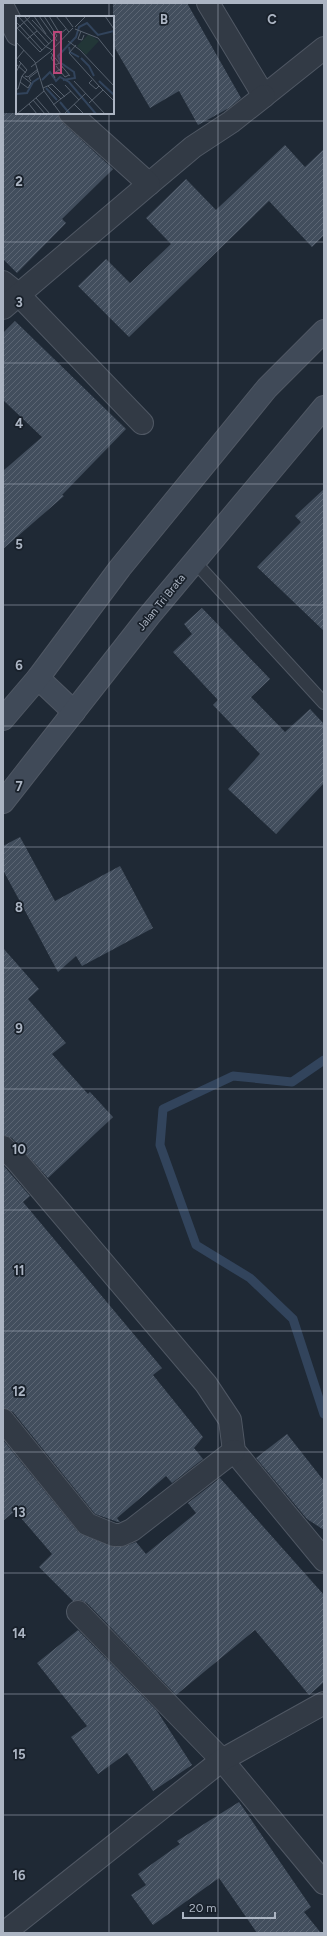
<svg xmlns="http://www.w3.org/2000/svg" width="327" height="1936" viewBox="0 0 327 1936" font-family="Figtree,sans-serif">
	<defs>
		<pattern id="building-hatch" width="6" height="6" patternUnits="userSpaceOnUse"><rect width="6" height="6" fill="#424e5d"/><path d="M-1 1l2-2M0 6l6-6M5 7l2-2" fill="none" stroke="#5b6573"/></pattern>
	</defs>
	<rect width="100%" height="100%" fill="#1f2935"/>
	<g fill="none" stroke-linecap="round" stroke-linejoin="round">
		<polyline stroke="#32445c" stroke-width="9" points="324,1060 292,1082 233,1076 163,1109 160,1145 196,1245 250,1278 293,1319 324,1414"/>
	</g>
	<g fill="url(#building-hatch)">
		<polygon points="113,3 187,3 241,98 229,108 198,125 179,91 150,108 113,45"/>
		<polygon points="3,113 58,113 62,122 113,169 62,219 66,223 17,273 3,259"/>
		<polygon points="285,145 305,167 324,149 324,235 312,247 269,201 129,337 78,286 106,259 130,283 171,244 146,218 186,179 216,210"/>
		<polygon points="15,321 126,429 62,495 64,496 3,549 3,471 42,437 3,400 3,333"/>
		<polygon points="324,489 324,631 257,567 301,522 295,516"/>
		<polygon points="202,608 270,679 251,697 285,732 310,709 324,724 324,783 276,834 228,789 260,754 213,705 218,700 173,652 192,634 184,624"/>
		<polygon points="20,837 55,901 120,866 153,928 82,966 76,956 58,972 3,870 3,846"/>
		<polygon points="3,948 39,989 28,999 66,1043 52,1054 88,1094 90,1092 113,1117 48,1178 12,1138 3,1135"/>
		<polygon points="3,1165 30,1196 23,1202 162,1368 153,1375 203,1437 194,1448 203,1459 172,1483 166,1476 117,1518 120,1522 118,1522 95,1514 13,1412 3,1408"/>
		<polygon points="287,1434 324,1481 324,1530 307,1519 256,1458"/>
		<polygon points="3,1440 78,1532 114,1547 126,1546 136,1542 146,1554 196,1513 188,1503 220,1478 324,1595 324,1682 309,1695 255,1630 176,1695 87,1603 81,1600 73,1601 39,1567 52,1554 15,1511 3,1521"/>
		<polygon points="78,1630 157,1711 192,1765 153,1791 127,1753 98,1774 71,1737 87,1726 37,1663"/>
		<polygon points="239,1802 311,1907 304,1912 321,1933 257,1933 219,1878 153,1925 131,1895 146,1885 138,1874 180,1844 177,1841"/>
	</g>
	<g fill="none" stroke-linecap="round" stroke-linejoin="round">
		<g stroke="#505864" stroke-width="14">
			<polyline id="lane" points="194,561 324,703"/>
		</g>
		<g stroke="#505864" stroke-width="24">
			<g id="street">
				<polyline points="208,3 264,96 324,48"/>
				<polyline points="3,7 17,34"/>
				<polyline points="149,184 193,147 231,122 264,96"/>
				<polyline points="3,282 18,294 142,423"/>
				<polyline points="3,308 149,184 70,113"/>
				<polyline points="3,1147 16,1160 206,1384 230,1420 234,1451 324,1560"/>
				<polyline points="3,1420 87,1524 114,1535 121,1535 132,1530 234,1451"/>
				<polyline points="78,1612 222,1760 324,1883"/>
				<polyline points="4,1933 222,1760 324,1703"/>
			</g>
		</g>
		<g stroke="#505864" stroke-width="24">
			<g id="secondary">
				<polyline points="38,678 74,712"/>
				<polyline points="3,719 38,678 120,568 267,388 324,331"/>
				<polyline points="3,802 149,616 324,407"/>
			</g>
		</g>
		<use href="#lane" stroke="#323a45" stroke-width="12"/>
		<use href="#street" stroke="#323a45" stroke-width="22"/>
		<use href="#secondary" stroke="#404a58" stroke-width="22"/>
	</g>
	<path fill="none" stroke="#acb5c3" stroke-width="1" stroke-opacity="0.55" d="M109 3V17M218 3V1933M109 113V1933M3 121H324M3 242H324M3 363H324M3 484H324M3 605H324M3 726H324M3 847H324M3 968H324M3 1089H324M3 1210H324M3 1331H324M3 1452H324M3 1573H324M3 1694H324M3 1815H324"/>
	<g text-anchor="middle" stroke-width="3.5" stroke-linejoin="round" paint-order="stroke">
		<g font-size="11" fill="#acb5c3" stroke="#18202a">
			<text transform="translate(161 602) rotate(-51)" y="4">Jalan Tri Brata</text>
		</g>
	</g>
	<g transform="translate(16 16)">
		<rect width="98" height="98" fill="#1f2935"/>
		<path d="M73 18 83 25 70 39 61 30Z" fill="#223637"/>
		<path fill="none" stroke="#32445c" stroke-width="2" d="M53 31 54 36 63 41M65 42 73 50 78 60M26 64 34 56 40 65 44 61 53 66 80 98M47 64 59 62 58 56 45 47 42 40 60 21 63 11 71 7 82 19 98 15M83 65 98 79M30 72 41 84M0 78 11 77 17 66 23 62M44 86 54 98"/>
		<path fill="none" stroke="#57616e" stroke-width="1" d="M2 0 29 30 36 34M8 0 33 28M15 0 4 10 26 34M18 0 30 18M23 0 41 25M33 0 44 18 50 13M40 0 53 16M49 0 57 11M89 0 98 13M16 4 36 25M0 6 4 10 1 12 24 36 41 20 28 0M59 11 70 0M59 13 82 22 98 42M65 15 62 23 66 24 68 19M11 23 21 15M52 25 64 34 98 70M0 26 19 46 28 75 45 98M60 29 53 37 83 70M35 37 54 60M37 39 35 42 40 49 43 47M0 44 8 34M0 48 10 57M40 50 49 61 53 59M15 51 34 36 57 12M0 56 5 47 3 45M9 60 12 61 22 53M39 62 37 58 47 51M76 64 73 67 80 73 83 70 98 85M15 65 13 62 22 55M58 65 89 98M4 66 12 72 15 67 6 60M49 69 63 84M32 70 45 83M27 72 36 68 49 81M0 73H2L6 60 11 54 5 47M20 82 34 98M17 84 29 98M73 87 87 74M13 88 21 98M58 88 68 98M37 89 55 75M1 98 28 75M48 98 70 77"/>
		<path fill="#bb477a" fill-opacity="0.15" stroke="#bb477a" stroke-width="2" d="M38 16H45V57H38Z"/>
		<rect width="98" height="98" fill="none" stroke="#acb5c3" stroke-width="2"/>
	</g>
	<g font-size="13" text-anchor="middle" font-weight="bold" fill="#acb5c3" stroke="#18202a" stroke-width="3.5" stroke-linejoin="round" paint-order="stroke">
		<text x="164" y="24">B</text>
		<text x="272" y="24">C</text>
		<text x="19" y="186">2</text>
		<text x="19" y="307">3</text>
		<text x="19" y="428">4</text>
		<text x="19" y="549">5</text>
		<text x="19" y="670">6</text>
		<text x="19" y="791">7</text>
		<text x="19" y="912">8</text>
		<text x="19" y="1033">9</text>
		<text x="19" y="1154">10</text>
		<text x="19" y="1275">11</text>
		<text x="19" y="1396">12</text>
		<text x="19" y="1517">13</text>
		<text x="19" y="1638">14</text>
		<text x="19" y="1759">15</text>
		<text x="19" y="1880">16</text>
	</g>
	<rect width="327" height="1936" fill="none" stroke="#acb5c3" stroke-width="8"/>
	<path d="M183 1912v6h92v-6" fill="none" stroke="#acb5c3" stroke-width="2"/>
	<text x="189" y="1912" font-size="12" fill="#acb5c3" stroke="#18202a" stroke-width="3" paint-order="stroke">20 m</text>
</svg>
